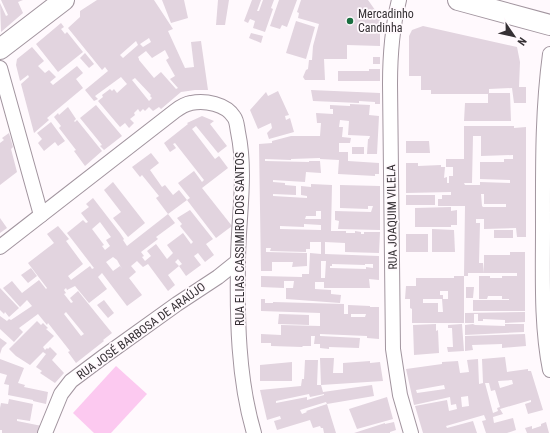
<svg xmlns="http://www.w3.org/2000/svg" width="550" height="433" viewBox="0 0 550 433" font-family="'Roboto Condensed',sans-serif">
	<rect width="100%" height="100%" fill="#fff9fd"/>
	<polygon fill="#fcc9f0" points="116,366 147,394 111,433 94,433 73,413"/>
	<g fill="#e2d4df" fill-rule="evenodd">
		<polygon points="1,0 23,0 18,2 23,13 1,32 0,3 6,16 8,15"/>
		<path d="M97 0H154L173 29 168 31 185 68 194 67 191 42 201 41 208 90H195L181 92 161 109 159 107 153 111 149 107 145 111 143 109 140 112 138 109 134 113 135 115 130 119 134 123 129 128 125 123 120 127 98 101 103 97 102 95 110 89 112 91 114 89 117 93 127 84 121 77 95 96 98 99 94 101 85 90 108 71 105 67 102 70 68 28 80 17V11ZM149 38 151 42 143 47 140 44ZM136 41 138 45 123 58 120 55ZM165 50 169 58 166 60 175 76 170 79 178 88 176 89 161 72 154 78 139 60V59L138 57 146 51 152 58ZM135 78 151 95 150 96 152 98 149 101 132 80Z"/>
		<polygon points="162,0 184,0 188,18 171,23"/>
		<polygon points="218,0 229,0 225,25 216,25"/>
		<polygon points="252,0 261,0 257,11 259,11 263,0 274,0 271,8 273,9 265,32 253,28 255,21 250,19 248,23 244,21"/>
		<polygon points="279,0 297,0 287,27 282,25 280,29 270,26"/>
		<polygon points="301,0 368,0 380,17 380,46 347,45 347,59 324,59 325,80 305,80 303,77 306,70 308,69 309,60 312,60 313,46 319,24 298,18 299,13 297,12"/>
		<polygon points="296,21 315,27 306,59 286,53"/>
		<polygon points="61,23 64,27 61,29 65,34 67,32 83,52 58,72 36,44"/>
		<polygon points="423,26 517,47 520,62 519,87 526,87 526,103 514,103 512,88 489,89 489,93 510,93 511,121 464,121 465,103 488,103 488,94 431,94 431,90 421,90 421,76 409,76 409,36 412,30"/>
		<polygon points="251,33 263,36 261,43 249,38"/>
		<polygon points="32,47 44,61 38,66 45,73 49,70 56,77 50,82 53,85 77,66 83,73 76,79 83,88 47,118 49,120 34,133 21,84 29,77 28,75 20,81 16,65 17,59"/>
		<polygon points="85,53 94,64 89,68 80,58"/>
		<rect x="373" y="57" width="7" height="7"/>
		<polygon points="369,69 380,69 380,81 338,81 338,71 369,71"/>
		<polygon points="311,90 380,93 380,104 375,104 375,102 359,101 359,103 313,101"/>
		<polygon points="278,91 289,115 285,116 286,120 290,118 294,132 269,139 267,133 272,128 271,123 258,129 250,110 266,92 268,96"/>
		<path d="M350 104 370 105 369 115 379 116 377 154H367L368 139H369L370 136 348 135 349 121 340 120 339 127H343L342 137 351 138 350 143H339V152H348V161L379 163V174H375V176L338 174 339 160 320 159V158L291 159V160L265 159V161L309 162V161H320L321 173 306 172 305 182 273 180V182L285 183V185L296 186V195L273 194V196L307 198V196L301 195V186L311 187V184L332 185 331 231H346V233H355V231L361 232V234H364V232H380L379 253 345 252V243L325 242V254L379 256V280L369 279 370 288H324V282H315V289L331 290V294L341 295 340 303 286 299V288H293L294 281H284V288L261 287V276L302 277V274H309L310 253 321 254V242H310V249H306V252L270 251 271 248H266V252L307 253V266L292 267 293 262H272V271H261L259 144 272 143V141L291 136H320L321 123H317L316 113 333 114V109H330V105L350 106ZM316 211H321V219H305L306 216H316ZM304 224 321 225V230L280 229V226L304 227ZM321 261H326L325 278H321ZM332 264 365 265V264H373V268L366 267V269L330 268V266H332Z"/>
		<polygon points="96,105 122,136 104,150 100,146 102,145 80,118"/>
		<polygon points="68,107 76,119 74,121 75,122 77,120 102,151 85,166 74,151 76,150 59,128 61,126 54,117 58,113 59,115"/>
		<polygon points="202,116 214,121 210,124 227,146 218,153 196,126 192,129 215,159 219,156 228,168 202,188 232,226 216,238 187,200 190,198 178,183 194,171 202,182 204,180 175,143 173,144 176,148 170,152 164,143 188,124 187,123"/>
		<polygon points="51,122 65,141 58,146 55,142 44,151 38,143 42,139 37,133"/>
		<path d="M464 126H514V128L526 127V237H517L516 228 484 229V219H476V223H480L479 263H483L484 273H468V276H464L465 206H438V199H442V195H451V192L406 193V163H418V166L441 165V167H445L444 178 447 177V183H449V176H453V167H446V159H464ZM473 136H481V156L513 155V159H504V162H480V179L510 180V183L480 182V185H465L464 183H472ZM481 194H484V204H506V207H483L482 206Z"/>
		<polygon points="9,133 13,147 11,149 17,172 0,185 0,143 4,140 2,138"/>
		<polygon points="406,141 429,141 430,153 406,153"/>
		<rect x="352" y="147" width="12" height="7"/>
		<polygon points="151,153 159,163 150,170 162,187 165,185 173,195 179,190 187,200 168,214 156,198 159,196 142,175 140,177 132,167"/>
		<polygon points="113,182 145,223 128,237 113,218 121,212 104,190"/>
		<polygon points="340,185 380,186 380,230 338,229 339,221 335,220 335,211 371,212 373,206 368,206 368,209 340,208"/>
		<rect x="406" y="195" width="29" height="10"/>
		<path d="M93 198 120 233 124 239 123 240 127 246 168 214 175 223 156 237 158 239 141 252 144 256 142 257 145 261 151 256 147 251 156 244 167 259 173 253 167 245 183 233 191 244 193 242 180 226 182 224 177 218 190 210 213 239 206 244 214 255 205 262 198 253 194 256 201 265 186 276 179 266 182 264 178 259 175 262 179 266 168 275 175 285 168 291 148 264 143 267 137 261 131 266 136 272 129 278 142 295 127 306 102 273 98 277 107 289 89 303 75 286 67 290 66 288 64 290 66 293 64 294 71 303 73 302 70 298 78 291 112 333 103 340 104 341 76 363 68 352 70 351 48 323 47 325 38 314 19 328 23 332 14 342 0 329V316L7 321 9 319 11 320 32 306 27 300 20 307 3 288 12 281 22 293 39 280 46 289 47 288 28 263 54 243 47 234 58 226 69 239 66 241 83 264 68 276 71 280 90 266 92 269 94 268 67 233 83 220 86 223 88 222 81 213 89 207 86 204ZM100 222 111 237 106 240 110 246 105 250 102 246 104 245 92 229ZM113 257 117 260 122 269 120 266 113 271 106 262ZM66 312 84 334 81 336 64 314Z"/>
		<polygon points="451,207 451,211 457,210 457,225 451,225 451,227 415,227 415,208"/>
		<polygon points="0,218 7,228 0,233"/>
		<polygon points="432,229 454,230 455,252 432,252"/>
		<rect x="494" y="230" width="19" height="8"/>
		<rect x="406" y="234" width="22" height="18"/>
		<polygon points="510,252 525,252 525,311 473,311 473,300 509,300 509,299 502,299 502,296 488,296 487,299 479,299 479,276 490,276 490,278 502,278 502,276 517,276 517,273 484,273 484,255 510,255"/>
		<polygon points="31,268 37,276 28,283 21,275"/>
		<path d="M454 276H464V323H412V309L410 308V299H405L406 286H416V278H454ZM440 291H448V299H443V295H440ZM423 299H442L443 312H438V303H423Z"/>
		<polygon points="466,287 474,287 473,298 466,298"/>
		<polygon points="0,288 19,308 9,317 5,312 4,314 0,310"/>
		<path d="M261 299H265V303H273V302L344 304V314H348V305L370 306V307H379V339L367 338V336L320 334V336L360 338 359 348 329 347V349L320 348V344H314L315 336H311V346H303L302 347 271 346V343H261V334L281 335V325L320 326V313L261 311ZM351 314H366L365 317H351Z"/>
		<polygon points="104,300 114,313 108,318 97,305"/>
		<polygon points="525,312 525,322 505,323 505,320 483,319 483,321 478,321 478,314 474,314 474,323 465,323 465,313"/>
		<polygon points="279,314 309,315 309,325 278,324"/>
		<polygon points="37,321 41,325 43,323 48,328 46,329 54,336 43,347 45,350 47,348 48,349 50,347 57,354 52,360 64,373 55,383 40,373 42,371 36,367 46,354 43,352 30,365 16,356 9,349"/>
		<polygon points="436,324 436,331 438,330 439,353 414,355 413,325"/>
		<polygon points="462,324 464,351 448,352 447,347 453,347 452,328 448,328 448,325"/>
		<polygon points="473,324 475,325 505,326 505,324 524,324 524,332 465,335 465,325"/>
		<polygon points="525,334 526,346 502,348 502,344 472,345 473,350 465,351 465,336"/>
		<polygon points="0,338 7,343 2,348 0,354"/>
		<path d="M505 357 507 372 528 369V371H531L543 410 528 414 525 404 531 402V400L500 409 503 414 493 417 494 423 513 418 516 430 507 433H486L482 421 486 420 484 415 446 426 447 428 473 421 477 433H423L415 406 447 400 449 411 457 409 456 404 451 405 450 397 414 405 406 369 442 364V362L458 361 460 373 469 372 467 360 478 359 479 384 483 383 482 359ZM512 380 513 384 500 388 498 381ZM485 383H489L491 391 495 390 500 407 497 408 498 411 493 413ZM444 385 445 389 417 393 416 390ZM468 396 469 406 462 407 461 397Z"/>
		<polygon points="320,358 334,358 333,373 343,373 343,363 370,361 370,363 380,362 383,381 321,385"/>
		<polygon points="0,359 24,368 18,383 25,385 24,387 48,392 46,404 33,401 33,400 8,395 9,385 4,384 7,375 0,373"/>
		<path d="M305 360H318L317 385H321L323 392 372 385 374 396 327 404 326 402 300 410 302 414 307 412 306 411 327 404 336 433H324L323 428H321L320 426 313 428 310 420 277 430 274 421 281 419 280 416 267 420 260 390 301 386 302 379H304ZM309 394 310 397 324 394V395L307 400V397L276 403V401Z"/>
		<polygon points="292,362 292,381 260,381 260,365"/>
		<polygon points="387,397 393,419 357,429 349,409"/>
		<polygon points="9,399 33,404 30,421 17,419 17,421 42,426 41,433 2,433 2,430 0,430 0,408 1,403 8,404"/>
		<polygon points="394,422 396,430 390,432 390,433 354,433 385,423 385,424"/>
		<polygon points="546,422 549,433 527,433 525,428 532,426 532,429 541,426 541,424"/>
	</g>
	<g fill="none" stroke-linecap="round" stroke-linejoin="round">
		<g stroke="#a2959f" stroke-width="16">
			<g id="minor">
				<path d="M399 0C392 28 390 55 390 84L393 349 400 395 411 433"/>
				<path d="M550 54C542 113 543 171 543 230 543 276 541 325 550 370"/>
				<polyline points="0,68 41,215"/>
				<path d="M0 247 175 111C179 108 185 104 191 103 205 100 226 104 234 117 237 121 237 127 238 132 247 175 238 218 238 262 237 318 238 379 254 433"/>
				<polyline points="45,433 61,394 71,381 103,357 177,304 218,277 238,261"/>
			</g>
		</g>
		<g stroke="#a2959f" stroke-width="22">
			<g id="secondary">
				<polyline points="458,0 550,25"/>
				<polyline points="0,49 64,0"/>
			</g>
		</g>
		<use href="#minor" stroke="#fff" stroke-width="14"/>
		<use href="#secondary" stroke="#fff" stroke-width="20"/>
	</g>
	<circle fill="#196e40" stroke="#fff9fd" stroke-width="1.5" cx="350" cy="21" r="4"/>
	<g text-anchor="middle" stroke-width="3.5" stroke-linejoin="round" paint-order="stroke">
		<g font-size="12" fill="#353034" stroke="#fff9fd" text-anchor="start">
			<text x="358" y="18">Mercadinho<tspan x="358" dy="14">Candinha</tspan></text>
		</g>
		<g font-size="12" fill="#353034" stroke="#fff9fd">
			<text transform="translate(392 217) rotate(-91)" y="4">RUA JOAQUIM VILELA</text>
			<text transform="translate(240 239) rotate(-90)" y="4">RUA ELIAS CASSIMIRO DOS SANTOS</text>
			<text transform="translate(141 331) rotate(-36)" y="4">RUA JOSÉ BARBOSA DE ARAÚJO</text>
		</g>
	</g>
	<g transform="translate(514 36) rotate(124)" stroke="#fff9fd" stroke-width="3" paint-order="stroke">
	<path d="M0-3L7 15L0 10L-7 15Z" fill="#353034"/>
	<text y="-6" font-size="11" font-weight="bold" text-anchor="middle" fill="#353034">N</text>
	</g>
</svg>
